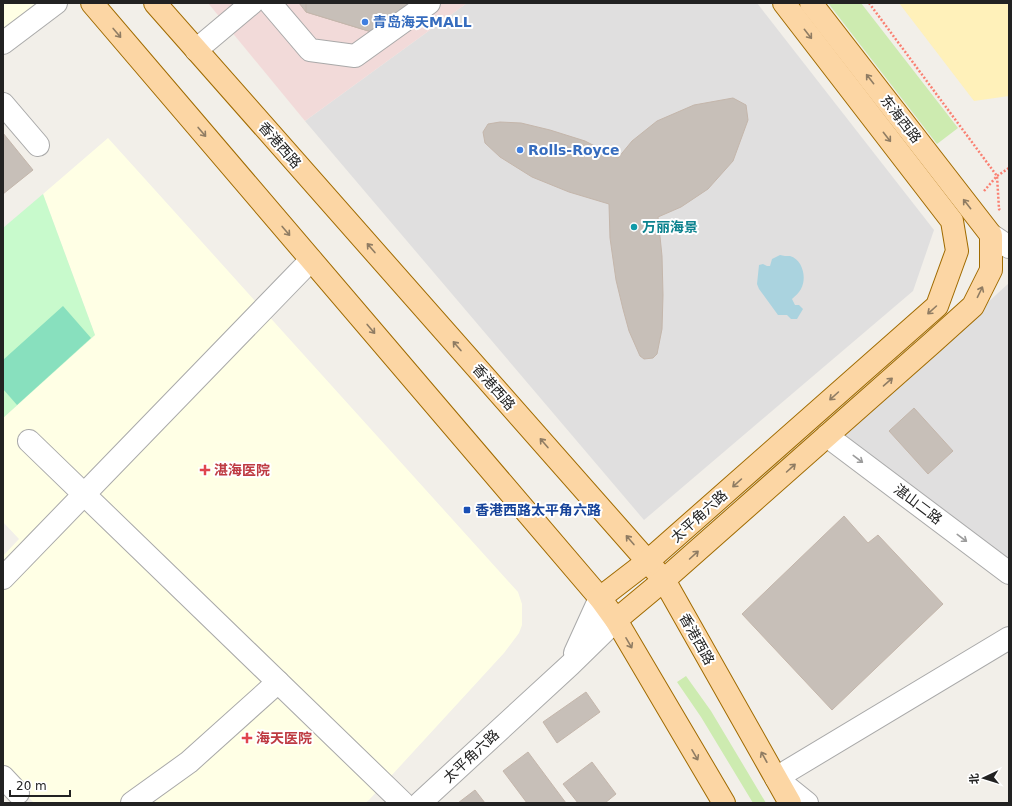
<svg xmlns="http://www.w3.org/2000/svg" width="1012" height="806" viewBox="0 0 1012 806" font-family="'DejaVu Sans','Noto Sans SC',sans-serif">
	<rect width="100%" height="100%" fill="#f2efe9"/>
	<g fill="#e0dfdf">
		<polygon points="467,3 757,3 934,230 913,291 644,520 305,121"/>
		<polygon points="1009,283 1009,563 841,437"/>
	</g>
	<polygon fill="#f2dad9" points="208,3 467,3 305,121"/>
	<g fill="#ffffe5">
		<polygon points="3,3 41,3 3,32"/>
		<polygon points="108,138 518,592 522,604 522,625 519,633 504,653 369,800 365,803 34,803 3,770 3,556 19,539 3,522 3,418 95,335 43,194"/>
	</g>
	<g fill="#cdebb0">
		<polygon points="828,3 861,3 958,128 937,144"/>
		<polygon points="686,676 711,711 766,803 753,803 701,717 677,682"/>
	</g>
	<polygon fill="#fff1ba" points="899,3 1009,3 1009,96 974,101"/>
	<polygon fill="#c8facc" points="43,194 95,335 3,418 3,228"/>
	<polygon fill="#88e0be" points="63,306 91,338 17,405 3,389 3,360"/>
	<path fill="#aad3df" d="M780 255C783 256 787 256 790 256 803 260 807 278 801 289 799 293 795 296 792 299L795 305H799L803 309 797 319H791L787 315H778L759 289 757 284 759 265 763 264 767 266H770L772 259Z"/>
	<g fill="#c7bfb8" stroke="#c4b6ab">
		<polygon points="299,3 414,3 375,33 306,12"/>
		<polygon points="306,3 414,3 375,33 306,12"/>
		<polygon points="733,98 746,105 748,120 733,161 708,189 681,207 658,217 662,256 663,295 662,329 657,354 653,358 644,359 640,356 629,331 623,309 616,280 610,238 609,204 569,192 532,177 500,157 485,143 483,132 488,124 500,122 521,123 550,130 585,141 618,158 632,141 657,121 694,105"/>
		<polygon points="3,133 33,170 3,194"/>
		<polygon points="914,408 953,451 928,474 889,431"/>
		<polygon points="844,516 868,543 878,535 943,604 832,710 742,614"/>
		<polygon points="586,692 600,712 557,743 543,722"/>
		<polygon points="528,752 566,803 527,803 503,771"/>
		<polygon points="592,762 616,794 605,803 578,803 563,784"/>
		<polygon points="475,790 485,803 458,803"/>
	</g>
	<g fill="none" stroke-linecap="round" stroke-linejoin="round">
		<g stroke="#a9a9a9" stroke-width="24">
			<g id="minor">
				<polyline points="270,3 310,50 355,56 429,3"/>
				<polyline points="3,43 56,3"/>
				<polyline points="196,50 252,3"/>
				<polyline points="3,104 38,145"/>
				<polyline points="991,235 1009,247"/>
				<polyline points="827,436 1009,573"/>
				<polyline points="29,441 403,803"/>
				<polyline points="3,578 311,260"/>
				<polyline points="575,653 600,598"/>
				<polyline points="3,777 18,793"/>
				<polyline points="132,803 189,762 278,682"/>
				<polyline points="420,803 570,665 616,620"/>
				<polyline points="807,803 776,778 1009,638"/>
			</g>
		</g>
		<g stroke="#a06b00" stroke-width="24">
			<g id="major">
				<polyline points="92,3 600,598 616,620 724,803"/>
				<polyline points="155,3 664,580 790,803"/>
				<polyline points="600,598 648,561 937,306 957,251 952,221 784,3"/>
				<polyline points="616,620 664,580 932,343 973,306 991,270 991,235 811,3"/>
			</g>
		</g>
		<g stroke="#fa8072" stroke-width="2.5" stroke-dasharray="2 2" stroke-linecap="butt">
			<polyline points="869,3 997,176 999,209 1000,210"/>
			<polyline points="984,191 997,176 1009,168"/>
		</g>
		<use href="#minor" stroke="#fff" stroke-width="22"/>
		<use href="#major" stroke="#fcd6a4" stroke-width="22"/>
	</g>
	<defs><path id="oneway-shaft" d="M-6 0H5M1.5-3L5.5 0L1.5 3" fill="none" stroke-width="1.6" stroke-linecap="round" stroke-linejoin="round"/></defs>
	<g stroke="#8f7c63">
		<use href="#oneway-shaft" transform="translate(117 33) rotate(50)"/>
		<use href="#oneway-shaft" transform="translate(808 34) rotate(52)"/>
		<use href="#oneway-shaft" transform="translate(870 79) rotate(-128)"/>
		<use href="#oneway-shaft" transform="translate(202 132) rotate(50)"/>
		<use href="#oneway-shaft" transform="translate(887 137) rotate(52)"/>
		<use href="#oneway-shaft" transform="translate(967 204) rotate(-128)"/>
		<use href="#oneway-shaft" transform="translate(286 231) rotate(50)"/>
		<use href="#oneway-shaft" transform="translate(371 248) rotate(-131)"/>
		<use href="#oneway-shaft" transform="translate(980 292) rotate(-64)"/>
		<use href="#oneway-shaft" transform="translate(932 310) rotate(138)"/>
		<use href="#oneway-shaft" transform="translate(371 329) rotate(50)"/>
		<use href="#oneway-shaft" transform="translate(457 346) rotate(-131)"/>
		<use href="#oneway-shaft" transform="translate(888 382) rotate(-41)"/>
		<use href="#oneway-shaft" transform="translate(834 396) rotate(138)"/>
		<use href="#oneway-shaft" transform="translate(544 443) rotate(-131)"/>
		<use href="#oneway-shaft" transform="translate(791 468) rotate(-42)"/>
		<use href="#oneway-shaft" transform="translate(737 483) rotate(138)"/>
		<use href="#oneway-shaft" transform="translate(630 540) rotate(-131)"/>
		<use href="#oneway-shaft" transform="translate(694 555) rotate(-42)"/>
		<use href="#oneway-shaft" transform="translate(629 643) rotate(60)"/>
		<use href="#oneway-shaft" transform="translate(695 755) rotate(60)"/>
		<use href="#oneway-shaft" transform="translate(764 757) rotate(-119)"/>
	</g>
	<g stroke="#9c9c9c">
		<use href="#oneway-shaft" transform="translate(858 459) rotate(37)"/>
		<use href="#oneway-shaft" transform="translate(962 538) rotate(37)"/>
	</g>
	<g fill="#3f7fe0" stroke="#fff" stroke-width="1.5">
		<circle cx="365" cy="22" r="4"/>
		<circle cx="520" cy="150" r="4"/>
	</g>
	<circle fill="#0f9aa8" stroke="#fff" stroke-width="1.5" cx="634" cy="227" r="4"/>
	<g fill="#e0444e" stroke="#fff" stroke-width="1.5">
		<path d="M203 464h4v4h4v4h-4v4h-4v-4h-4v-4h4z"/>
		<path d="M245 732h4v4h4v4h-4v4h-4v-4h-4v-4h4z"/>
	</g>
	<rect fill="#1a4fb4" stroke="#fff" stroke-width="1.5" x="463" y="506" width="8" height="8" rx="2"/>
	<g text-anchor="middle" stroke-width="4" stroke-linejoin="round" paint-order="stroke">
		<g font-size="14" font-weight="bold" fill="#366cbe" stroke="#fff" text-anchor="start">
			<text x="373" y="27">青岛海天MALL</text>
			<text x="528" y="155">Rolls-Royce</text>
		</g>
		<g font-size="14" fill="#222" stroke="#fff">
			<text transform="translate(901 119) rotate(52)" y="5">东海西路</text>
			<text transform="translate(280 145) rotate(49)" y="5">香港西路</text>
			<text transform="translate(494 387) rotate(49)" y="5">香港西路</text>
			<text transform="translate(918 504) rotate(37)" y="5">湛山二路</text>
			<text transform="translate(699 516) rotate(-42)" y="5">太平角六路</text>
			<text transform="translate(697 639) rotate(61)" y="5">香港西路</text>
			<text transform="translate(471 756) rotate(-43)" y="5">太平角六路</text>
		</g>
		<g font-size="14" font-weight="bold" fill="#0d838f" stroke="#fff" text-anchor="start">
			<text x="642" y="232">万丽海景</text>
		</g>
		<g font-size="14" font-weight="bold" fill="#be3a42" stroke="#fff" text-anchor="start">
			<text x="214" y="475">湛海医院</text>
			<text x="256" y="743">海天医院</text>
		</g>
		<g font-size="14" font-weight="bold" fill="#164399" stroke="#fff" text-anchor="start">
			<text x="475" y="515">香港西路太平角六路</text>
		</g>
	</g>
	<rect width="1012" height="806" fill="none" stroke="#222222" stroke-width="8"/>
	<g transform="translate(984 778) rotate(266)" stroke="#ffffff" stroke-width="3" paint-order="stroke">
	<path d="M0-3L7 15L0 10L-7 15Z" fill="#222222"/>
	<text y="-6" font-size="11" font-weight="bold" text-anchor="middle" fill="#222222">北</text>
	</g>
	<path d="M10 790v6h60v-6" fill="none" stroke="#222222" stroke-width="2"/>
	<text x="16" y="790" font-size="12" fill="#222222" stroke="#ffffff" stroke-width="3" paint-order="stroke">20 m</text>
</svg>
